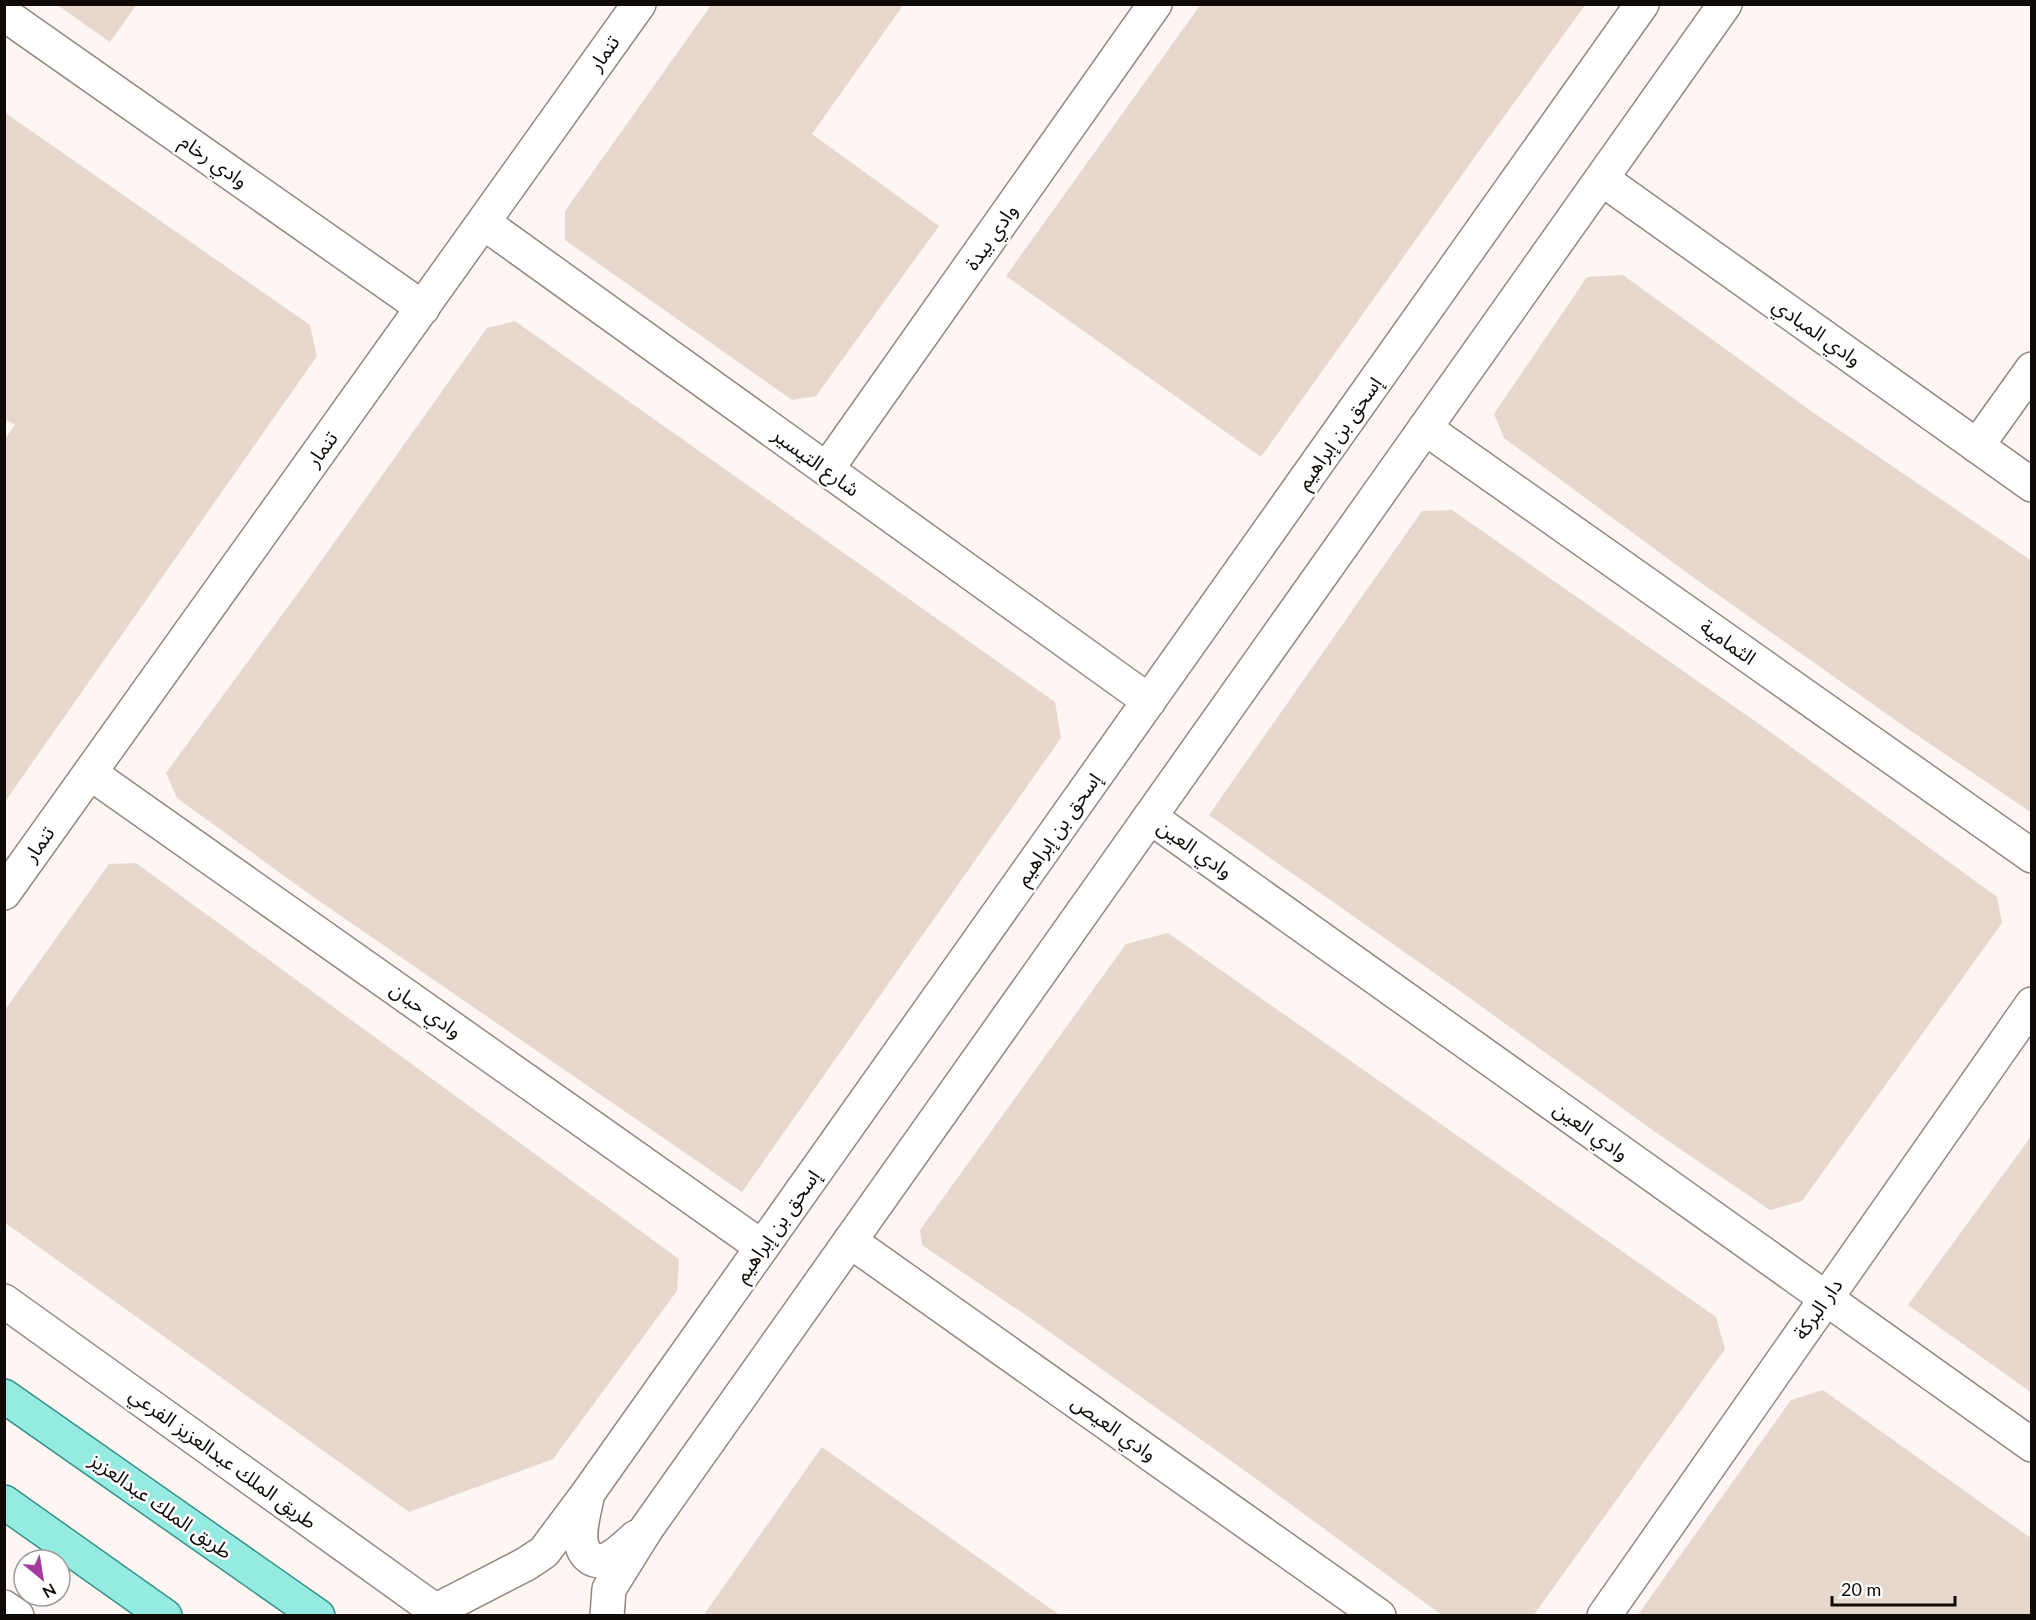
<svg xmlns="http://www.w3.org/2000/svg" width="2036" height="1620" viewBox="0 0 2036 1620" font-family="Lato,'Noto Sans Arabic',sans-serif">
	<rect width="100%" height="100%" fill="#fdf6f2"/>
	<g fill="#e8d7cd">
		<polygon points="56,4 137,4 110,42"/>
		<polygon points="712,4 904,4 812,134 939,226 816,396 792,400 565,240 565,211"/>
		<polygon points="1201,4 1586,4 1479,151 1261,457 1006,276"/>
		<polygon points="4,112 310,325 317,356 4,803 4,440 15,425 4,419"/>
		<polygon points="1623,275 1811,411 2032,561 2032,813 1908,729 1690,575 1504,438 1494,414 1587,277"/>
		<polygon points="515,321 1055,702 1061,738 742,1192 312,896 177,798 166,773 304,585 487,328"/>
		<polygon points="1452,510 1765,728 1997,897 2002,923 1802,1201 1770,1210 1658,1134 1460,991 1209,815 1422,511"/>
		<polygon points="136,863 679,1259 677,1291 553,1459 409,1512 4,1222 4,1011 109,864"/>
		<polygon points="1168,933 1716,1317 1725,1349 1533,1616 1443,1616 1255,1478 1030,1318 922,1245 920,1230 1126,944"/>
		<polygon points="2032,1135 2032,1393 1908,1305"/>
		<polygon points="1823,1390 2032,1539 2032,1616 1637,1616 1791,1400"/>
		<polygon points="822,1447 1061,1616 703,1616"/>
	</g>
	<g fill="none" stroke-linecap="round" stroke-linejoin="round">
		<g stroke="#96877e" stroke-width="36">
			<g id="minor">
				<polyline points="4,14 423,308"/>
				<polyline points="1602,179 2032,485"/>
				<polyline points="484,223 1149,701"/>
				<polyline points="1425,428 2032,856"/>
				<polyline points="1977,446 2032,369"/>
				<polyline points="827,469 1155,4"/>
				<polyline points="90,773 762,1247"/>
				<polyline points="1150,817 2032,1445"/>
				<polyline points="4,893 639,4"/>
				<polyline points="850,1241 1379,1616"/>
				<polyline points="4,1301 443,1616"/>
				<path d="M587 1497C584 1516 572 1547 592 1559 598 1562 604 1561 610 1558 619 1553 628 1544 636 1537"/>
				<polyline points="4,1607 17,1616"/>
				<polyline points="435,1611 526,1564 544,1552 588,1493 1642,4"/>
				<polyline points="607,1616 609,1589 647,1528 1725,4"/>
				<polyline points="1604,1616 2032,1004"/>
			</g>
		</g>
		<g stroke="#389289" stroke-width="36">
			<g id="major">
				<polyline points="4,1396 318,1616"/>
				<polyline points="4,1502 165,1616"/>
			</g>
		</g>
		<use href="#minor" stroke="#fff" stroke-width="33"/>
		<use href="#major" stroke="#95eae2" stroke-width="33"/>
	</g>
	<g text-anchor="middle" stroke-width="5" stroke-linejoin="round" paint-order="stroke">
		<g font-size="20" fill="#100a07" stroke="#fff">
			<text transform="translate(604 53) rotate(-55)" y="7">تنمار</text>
			<text transform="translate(214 161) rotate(35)" y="7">وادي رخام</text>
			<text transform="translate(991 237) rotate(-55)" y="7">وادي بيدة</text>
			<text transform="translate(1817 332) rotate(35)" y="7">وادي المبادي</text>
			<text transform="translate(1339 433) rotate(-55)" y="7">إسحق بن إبراهيم</text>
			<text transform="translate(322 449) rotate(-54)" y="7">تنمار</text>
			<text transform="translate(816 462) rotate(36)" y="7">شارع التيسير</text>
			<text transform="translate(1728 642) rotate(35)" y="7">الثمامية</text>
			<text transform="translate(1058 829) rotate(-55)" y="7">إسحق بن إبراهيم</text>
			<text transform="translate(39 844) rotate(-55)" y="7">تنمار</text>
			<text transform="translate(1195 849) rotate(35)" y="7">وادي العين</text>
			<text transform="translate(426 1010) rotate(35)" y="7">وادي حبان</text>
			<text transform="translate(1591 1131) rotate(35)" y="7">وادي العين</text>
			<text transform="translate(777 1226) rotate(-55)" y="7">إسحق بن إبراهيم</text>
			<text transform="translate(1818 1309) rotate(-55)" y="7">دار البركة</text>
			<text transform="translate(1114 1428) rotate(35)" y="7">وادي العيص</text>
			<text transform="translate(223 1458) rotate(36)" y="7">طريق الملك عبدالعزيز الفرعي</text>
			<text transform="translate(161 1506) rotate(35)" y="7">طريق الملك عبدالعزيز</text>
		</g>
	</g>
	<rect width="2036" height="1620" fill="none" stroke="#100a07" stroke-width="12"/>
	<g transform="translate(42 1578) rotate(150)"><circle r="28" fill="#ffffff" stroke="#9f9d9c" stroke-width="1.5"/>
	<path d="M0-4.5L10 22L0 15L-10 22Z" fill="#a53da0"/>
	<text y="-9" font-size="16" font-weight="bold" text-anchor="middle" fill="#100a07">N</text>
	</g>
	<path d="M1832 1596v9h123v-9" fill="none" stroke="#100a07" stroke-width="3"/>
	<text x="1841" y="1596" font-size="18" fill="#100a07" stroke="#ffffff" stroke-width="4.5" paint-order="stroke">20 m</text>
</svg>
